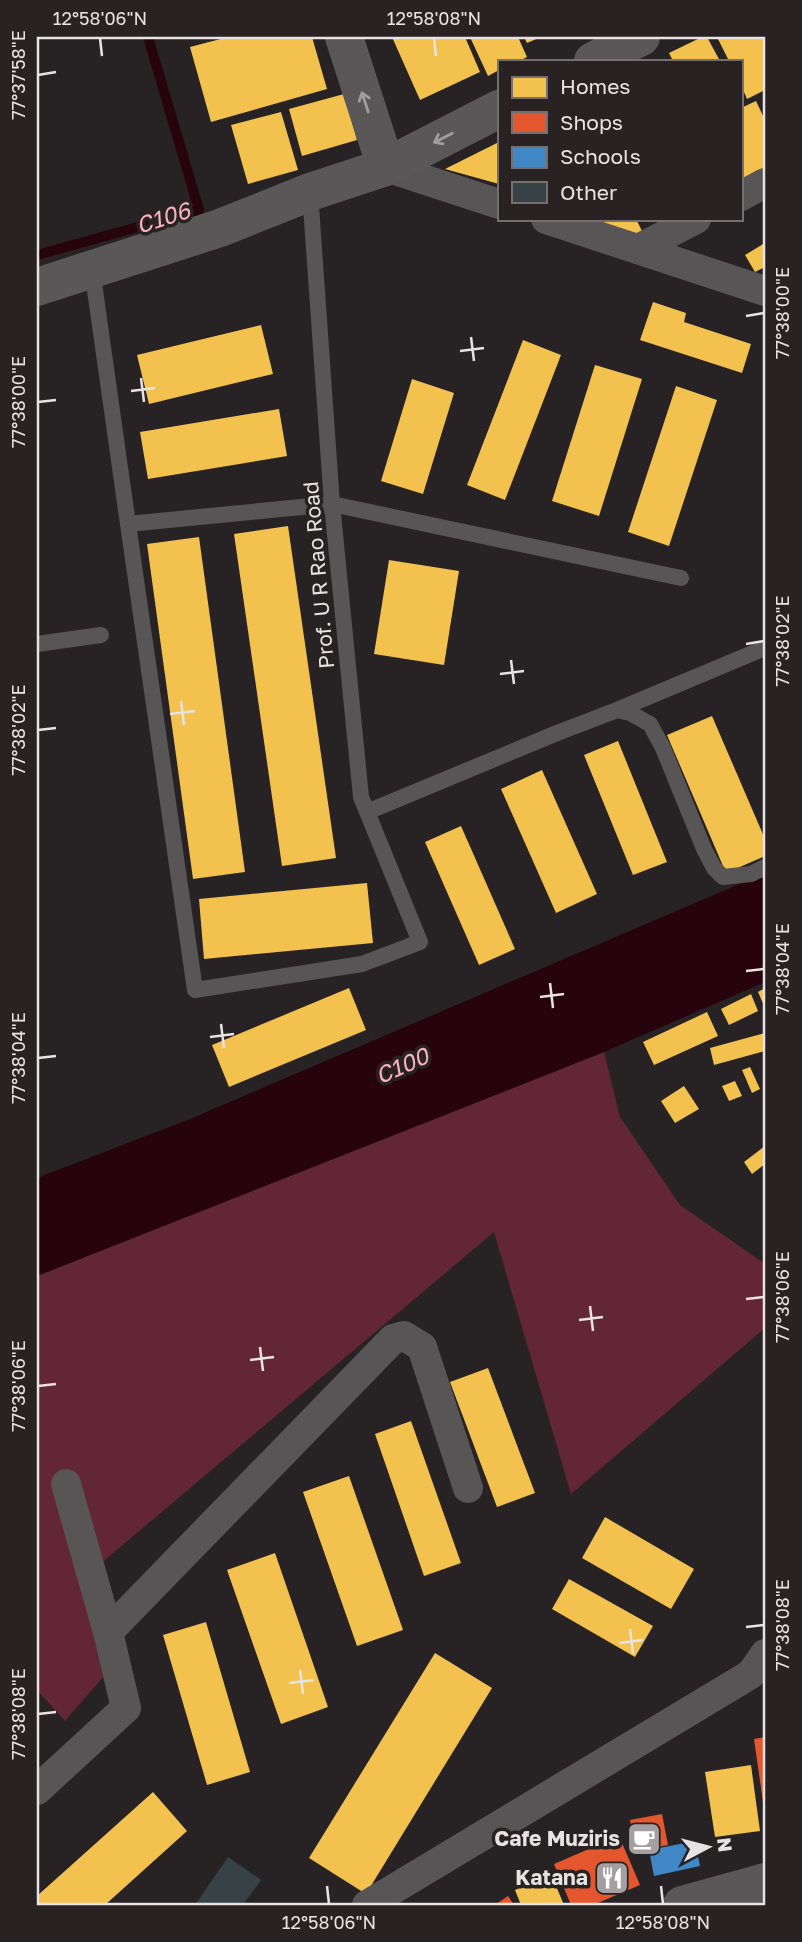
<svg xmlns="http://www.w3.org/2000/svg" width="802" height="1942" viewBox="0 0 802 1942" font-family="'Golos Text',sans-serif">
	<rect width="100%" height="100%" fill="#272324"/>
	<polygon fill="#632637" points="604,1052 620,1117 680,1205 765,1264 765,1328 571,1494 494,1232 81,1580 103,1677 65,1721 37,1690 37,1276"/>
	<polygon fill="#26030d" points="765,873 765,982 604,1052 37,1276 37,1178 190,1119"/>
	<g fill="#f2c14e">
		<polygon points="228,37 312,37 327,89 211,122 190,47"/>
		<polygon points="392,37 465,37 480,72 420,100"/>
		<polygon points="470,37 518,37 527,57 519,61 499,61 499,70 488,76"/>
		<polygon points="524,37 541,37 527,43"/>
		<polygon points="702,37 707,37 720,61 673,61 669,53"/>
		<polygon points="717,37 762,37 765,44 765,90 747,99 741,85 741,61 729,61"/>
		<polygon points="344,94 357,140 302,156 289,109"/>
		<polygon points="756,101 765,120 765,168 744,179 741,172 741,108"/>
		<polygon points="281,112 298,170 248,184 231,125"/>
		<polygon points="499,142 499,184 445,169"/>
		<polygon points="596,219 636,219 644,235 599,225"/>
		<polygon points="765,243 765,267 755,272 745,255"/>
		<polygon points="653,302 686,313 684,322 751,344 742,373 640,340"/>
		<polygon points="261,325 273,374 149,404 137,355"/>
		<polygon points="523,340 561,355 505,500 467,485"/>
		<polygon points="595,365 642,379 599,516 552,501"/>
		<polygon points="412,379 454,393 423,494 381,481"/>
		<polygon points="676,386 717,400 669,546 628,532"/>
		<polygon points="279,409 287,456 148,479 140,432"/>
		<polygon points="288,526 336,858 282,866 234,534"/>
		<polygon points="199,537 245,872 193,879 147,544"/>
		<polygon points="389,560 459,571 444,665 374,654"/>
		<polygon points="712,716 765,839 765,856 726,873 667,735"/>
		<polygon points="618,741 667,862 633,875 584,755"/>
		<polygon points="542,770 597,894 556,913 501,789"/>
		<polygon points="461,826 515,949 479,965 425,842"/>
		<polygon points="367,883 373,943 204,959 199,899"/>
		<polygon points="349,988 366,1030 229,1087 212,1045"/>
		<polygon points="765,988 765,1008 758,992"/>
		<polygon points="751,994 758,1011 729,1025 721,1009"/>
		<polygon points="707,1012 718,1036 654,1065 643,1042"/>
		<polygon points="765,1033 765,1051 714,1065 710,1048"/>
		<polygon points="750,1067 760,1089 752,1093 742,1070"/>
		<polygon points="735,1081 742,1096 729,1101 722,1086"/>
		<polygon points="684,1086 699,1109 675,1123 661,1101"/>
		<polygon points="765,1146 765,1164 752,1174 744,1162"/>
		<polygon points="488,1368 535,1493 497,1507 450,1382"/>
		<polygon points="411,1421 461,1563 424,1576 375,1434"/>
		<polygon points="349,1476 403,1630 357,1646 303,1492"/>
		<polygon points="605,1517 694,1569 671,1609 582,1558"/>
		<polygon points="275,1553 328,1707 281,1724 227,1570"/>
		<polygon points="569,1579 653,1626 635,1657 552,1609"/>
		<polygon points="206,1622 250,1772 207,1785 163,1635"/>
		<polygon points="435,1653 492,1688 366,1894 309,1858"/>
		<polygon points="751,1765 760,1831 715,1837 705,1772"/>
		<polygon points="153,1792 187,1831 105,1905 37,1905 37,1896"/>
		<polygon points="551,1874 564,1905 521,1905 515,1890"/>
	</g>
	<g fill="#e4572e">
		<polygon points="765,1737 765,1809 764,1809 754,1739"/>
		<polygon points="662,1814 668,1845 636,1851 630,1820"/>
		<polygon points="619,1836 640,1885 593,1905 571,1905 554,1864"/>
		<polygon points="508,1896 514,1905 495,1905"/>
	</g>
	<polygon fill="#3f88c5" points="695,1841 700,1866 654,1876 649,1850"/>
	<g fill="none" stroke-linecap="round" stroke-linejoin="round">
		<polyline stroke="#26030d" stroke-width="10" points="37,255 199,210 148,37"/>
	</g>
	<polygon fill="#364245" points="228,1857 261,1880 243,1905 195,1905"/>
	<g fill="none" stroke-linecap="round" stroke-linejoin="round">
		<g stroke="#575556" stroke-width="16">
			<polyline points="310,192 332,504 361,797 420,942 362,964 195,990 128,524 332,504 681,578"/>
			<polyline points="92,269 128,524"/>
			<polyline points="37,644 101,635"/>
			<polyline points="617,710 765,648"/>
			<polyline points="367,812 557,733 617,710 630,713 650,724 663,748 704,849 714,868 723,877 751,874 765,867"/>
		</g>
		<g stroke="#575556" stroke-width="30">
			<polyline points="386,167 499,204"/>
			<polyline points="741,196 765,183"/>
			<polyline points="546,219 765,291"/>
			<polyline points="638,249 696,219"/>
			<polyline points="66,1484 108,1632"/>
			<polyline points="37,1790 126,1708 108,1632 393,1339 404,1336 422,1347 468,1488"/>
			<polyline points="367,1905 751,1674 765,1654"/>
		</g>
		<g stroke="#595757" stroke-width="38">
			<polyline points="344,37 386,167"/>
			<polyline points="593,61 641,37"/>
			<polyline points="37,287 220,228 310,192 386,167 499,109"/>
			<polyline points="682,1905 765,1882"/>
		</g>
	</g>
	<defs><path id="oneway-shaft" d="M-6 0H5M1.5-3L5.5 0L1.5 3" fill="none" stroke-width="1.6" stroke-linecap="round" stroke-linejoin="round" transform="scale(1.75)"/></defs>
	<g stroke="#a09d9e">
		<use href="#oneway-shaft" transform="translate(365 102) rotate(-108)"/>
		<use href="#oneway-shaft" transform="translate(443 138) rotate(153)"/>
	</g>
	<path fill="none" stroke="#e7e3e4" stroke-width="2.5" d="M100 38 102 56M434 38 436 56M38 75 56 72M746 316 764 313M471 337 474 361M460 351 484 348M141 378 144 402M131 391 155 388M38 402 56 400M746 644 764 641M511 660 514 684M500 674 524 671M181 701 184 725M170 714 195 711M38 730 56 728M746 971 764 969M550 983 553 1008M540 997 564 994M221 1024 224 1048M210 1037 234 1034M38 1058 56 1056M746 1299 764 1297M590 1306 593 1331M579 1320 603 1317M260 1347 263 1371M250 1360 274 1357M38 1386 56 1384M746 1627 764 1625M630 1629 633 1654M619 1643 643 1640M300 1670 303 1694M289 1683 314 1680M38 1714 56 1712M327 1886 329 1904M661 1886 663 1904"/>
	<defs>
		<g id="cafe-square" transform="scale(1.75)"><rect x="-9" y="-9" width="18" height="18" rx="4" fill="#a4a0a1" stroke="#282223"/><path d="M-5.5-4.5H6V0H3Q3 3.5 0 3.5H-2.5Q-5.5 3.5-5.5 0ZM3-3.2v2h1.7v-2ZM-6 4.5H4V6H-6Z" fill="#fff"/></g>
		<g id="restaurant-square" transform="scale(1.75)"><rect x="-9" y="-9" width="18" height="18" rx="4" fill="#a4a0a1" stroke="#282223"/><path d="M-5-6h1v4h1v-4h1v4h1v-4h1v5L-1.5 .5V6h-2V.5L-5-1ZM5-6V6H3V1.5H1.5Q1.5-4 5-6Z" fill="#fff"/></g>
	</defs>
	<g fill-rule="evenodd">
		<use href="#cafe-square" x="644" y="1839"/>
		<use href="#restaurant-square" x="612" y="1878"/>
	</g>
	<g text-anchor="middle" stroke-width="7" stroke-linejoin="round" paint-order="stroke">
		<g font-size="21" fill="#e7e3e4" stroke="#282223">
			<text transform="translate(319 575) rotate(-95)" y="7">Prof. U R Rao Road</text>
		</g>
		<g font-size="21" font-weight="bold" fill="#e7e3e4" stroke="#282223" text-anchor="end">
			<text x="620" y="1846">Cafe Muziris</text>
			<text x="588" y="1885">Katana</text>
		</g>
		<g font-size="23" font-style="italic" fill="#fbb0bf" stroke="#282223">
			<text transform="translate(163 218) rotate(-18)" y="8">C106</text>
			<text transform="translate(402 1066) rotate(-24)" y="8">C100</text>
		</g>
	</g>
	<rect width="802" height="1942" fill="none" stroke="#282223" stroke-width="77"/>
	<rect x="498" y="60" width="245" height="161" fill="#282223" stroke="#746f70" stroke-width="2"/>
	<rect x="512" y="77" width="35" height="21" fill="#f2c14e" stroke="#746f70" stroke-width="2"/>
	<text x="560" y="94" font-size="21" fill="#e7e3e4">Homes</text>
	<rect x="512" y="112" width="35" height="21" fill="#e4572e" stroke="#746f70" stroke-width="2"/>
	<text x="560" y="130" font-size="21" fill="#e7e3e4">Shops</text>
	<rect x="512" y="147" width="35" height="21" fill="#3f88c5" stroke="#746f70" stroke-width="2"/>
	<text x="560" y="164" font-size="21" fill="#e7e3e4">Schools</text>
	<rect x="512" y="182" width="35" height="21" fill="#364245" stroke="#746f70" stroke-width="2"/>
	<text x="560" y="200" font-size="21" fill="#e7e3e4">Other</text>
	<g transform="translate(708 1847) rotate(83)" stroke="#282223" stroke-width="5" paint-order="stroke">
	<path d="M0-5L12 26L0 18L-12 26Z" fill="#e7e3e4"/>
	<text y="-10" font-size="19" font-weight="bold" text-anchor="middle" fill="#e7e3e4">N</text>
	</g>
	<rect x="38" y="38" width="726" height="1866" fill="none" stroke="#e7e3e4" stroke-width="2.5"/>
	<g font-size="18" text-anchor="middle" fill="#e7e3e4">
		<text x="100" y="25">12°58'06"N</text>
		<text x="434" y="25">12°58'08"N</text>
		<text transform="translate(19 75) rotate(-90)" y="6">77°37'58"E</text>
		<text transform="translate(783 313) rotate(-90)" y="6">77°38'00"E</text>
		<text transform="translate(19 402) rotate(-90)" y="6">77°38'00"E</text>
		<text transform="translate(783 641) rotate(-90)" y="6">77°38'02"E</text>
		<text transform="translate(19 730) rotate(-90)" y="6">77°38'02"E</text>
		<text transform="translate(783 969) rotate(-90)" y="6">77°38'04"E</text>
		<text transform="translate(19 1058) rotate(-90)" y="6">77°38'04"E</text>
		<text transform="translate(783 1297) rotate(-90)" y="6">77°38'06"E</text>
		<text transform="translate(19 1386) rotate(-90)" y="6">77°38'06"E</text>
		<text transform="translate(783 1625) rotate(-90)" y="6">77°38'08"E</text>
		<text transform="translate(19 1714) rotate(-90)" y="6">77°38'08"E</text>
		<text x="329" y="1929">12°58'06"N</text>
		<text x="663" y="1929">12°58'08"N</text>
	</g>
</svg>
